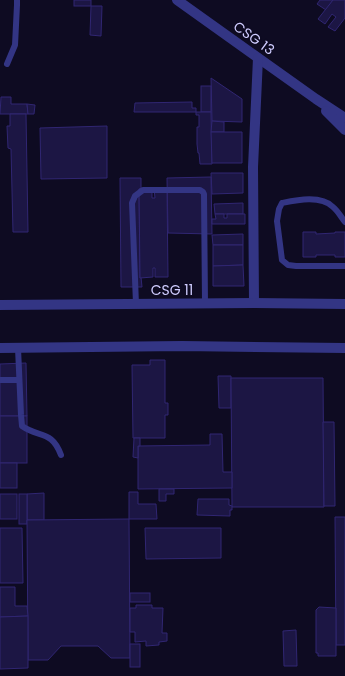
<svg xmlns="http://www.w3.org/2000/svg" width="345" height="676" viewBox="0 0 345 676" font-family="Poppins,sans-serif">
	<rect width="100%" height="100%" fill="#0e0b22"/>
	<g fill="#1c1644" stroke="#302672">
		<rect x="74" y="0" width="17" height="6"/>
		<polygon points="320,0 333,0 326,10 317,4"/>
		<polygon points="333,0 345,0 345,18 335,31 328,27 336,17 332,14 325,24 318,19"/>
		<polygon points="91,6 102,6 101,36 90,35"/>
		<polygon points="211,78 242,99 242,122 212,121"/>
		<rect x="201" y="86" width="10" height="26"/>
		<polygon points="1,97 11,97 11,104 27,104 28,114 0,114"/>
		<polygon points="192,102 192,108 196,108 196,112 134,112 135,103"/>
		<polygon points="27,104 35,105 34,114 28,114"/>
		<polygon points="196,112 211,112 212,164 200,164 199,153 198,153 197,144 197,127 199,127 199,115 196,115"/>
		<polygon points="10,114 26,114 28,232 13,232 11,149 8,148 7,126 10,126"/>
		<polygon points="212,121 224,122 224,132 211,132"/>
		<polygon points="107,126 107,178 41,179 40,128"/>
		<polygon points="211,132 242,132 242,163 212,163"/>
		<polygon points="211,173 243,173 243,193 212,194"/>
		<polygon points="211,177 212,234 168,233 167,178"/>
		<polygon points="120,178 141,178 141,189 139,189 140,278 141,277 142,287 121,287"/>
		<polygon points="167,188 168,277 155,277 155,268 153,268 153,277 140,278 139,189 152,189 152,198 155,198 154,189"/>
		<polygon points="243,203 243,214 215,214 214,204"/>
		<polygon points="215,214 224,214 224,218 227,218 227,214 245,214 245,224 212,224 212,219 216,219"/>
		<polygon points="303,232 316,232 316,234 335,233 335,232 345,232 345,257 335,257 335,255 316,255 316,257 303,257"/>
		<polygon points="243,234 243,245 213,245 212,235"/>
		<polygon points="213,245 243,245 243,265 213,266"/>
		<polygon points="243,265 244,286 213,286 213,266"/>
		<polygon points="150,360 165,360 165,403 168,403 168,415 165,415 165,438 133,438 132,365 150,365"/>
		<polygon points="26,363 27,416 0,416 0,364"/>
		<polygon points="218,376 231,376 231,408 219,408"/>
		<polygon points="231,378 323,378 324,507 232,507"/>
		<rect x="0" y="416" width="27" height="47"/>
		<polygon points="323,422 334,422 335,506 324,506"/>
		<polygon points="210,434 222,434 223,472 232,472 232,488 138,489 138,446 210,445"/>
		<polygon points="134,438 140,438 140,446 138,446 138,458 133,457"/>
		<rect x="0" y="463" width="17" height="25"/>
		<polygon points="159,489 174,489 174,494 166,494 166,501 159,501"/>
		<polygon points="129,492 138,492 138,504 156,504 157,519 129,519"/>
		<polygon points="44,493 44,520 27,520 27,494"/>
		<rect x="0" y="494" width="17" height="25"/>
		<rect x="19" y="494" width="8" height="30"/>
		<polygon points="198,499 229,499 229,505 232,506 232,510 230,510 230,516 197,515"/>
		<polygon points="335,517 345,517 345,645 336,645"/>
		<polygon points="129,519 130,658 111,658 98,646 61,646 48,660 28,660 27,520"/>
		<polygon points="0,528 22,528 23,583 0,583"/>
		<polygon points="145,528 221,528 221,558 146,559"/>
		<polygon points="0,587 15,587 15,606 27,606 28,616 0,617"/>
		<rect x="130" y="593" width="20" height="9"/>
		<polygon points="136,605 152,605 152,608 163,608 162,633 167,633 167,641 159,642 159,645 146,646 146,641 135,642 135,632 130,632 130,608 136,608"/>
		<polygon points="319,607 336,608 336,656 318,656 318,653 316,653 316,610"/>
		<polygon points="28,616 28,668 0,669 0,617"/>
		<polygon points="296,630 297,666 284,666 283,631"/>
		<rect x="130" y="644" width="10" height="23"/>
	</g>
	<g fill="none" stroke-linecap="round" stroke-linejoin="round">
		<g stroke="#333584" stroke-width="6">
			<polyline points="7,64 15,45 17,5 17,0"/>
			<path d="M345 222C341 217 338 211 333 207 321 195 297 200 282 203L279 209 277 221 282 260 288 265 296 266H345"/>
			<polyline points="136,304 132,203 135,196 143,190 200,190 203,192 204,194 205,303"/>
			<path d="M18 348 21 415 22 426C39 438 52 430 61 455"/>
			<polyline points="0,380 19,380"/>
		</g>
		<g stroke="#333584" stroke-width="10">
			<polyline points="177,0 316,99 345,118"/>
			<polyline points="326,111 345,130"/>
			<polyline points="254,303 253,167 258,58"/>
			<polyline points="0,305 254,303 345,304"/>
			<polyline points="0,348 182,346 345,348"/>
		</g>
	</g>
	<g text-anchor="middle" stroke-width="3" stroke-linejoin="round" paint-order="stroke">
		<g font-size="14" fill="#cfccff" stroke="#0e0b22">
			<text transform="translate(254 38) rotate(36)" y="5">CSG 13</text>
			<text x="172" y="295">CSG 11</text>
		</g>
	</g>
</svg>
